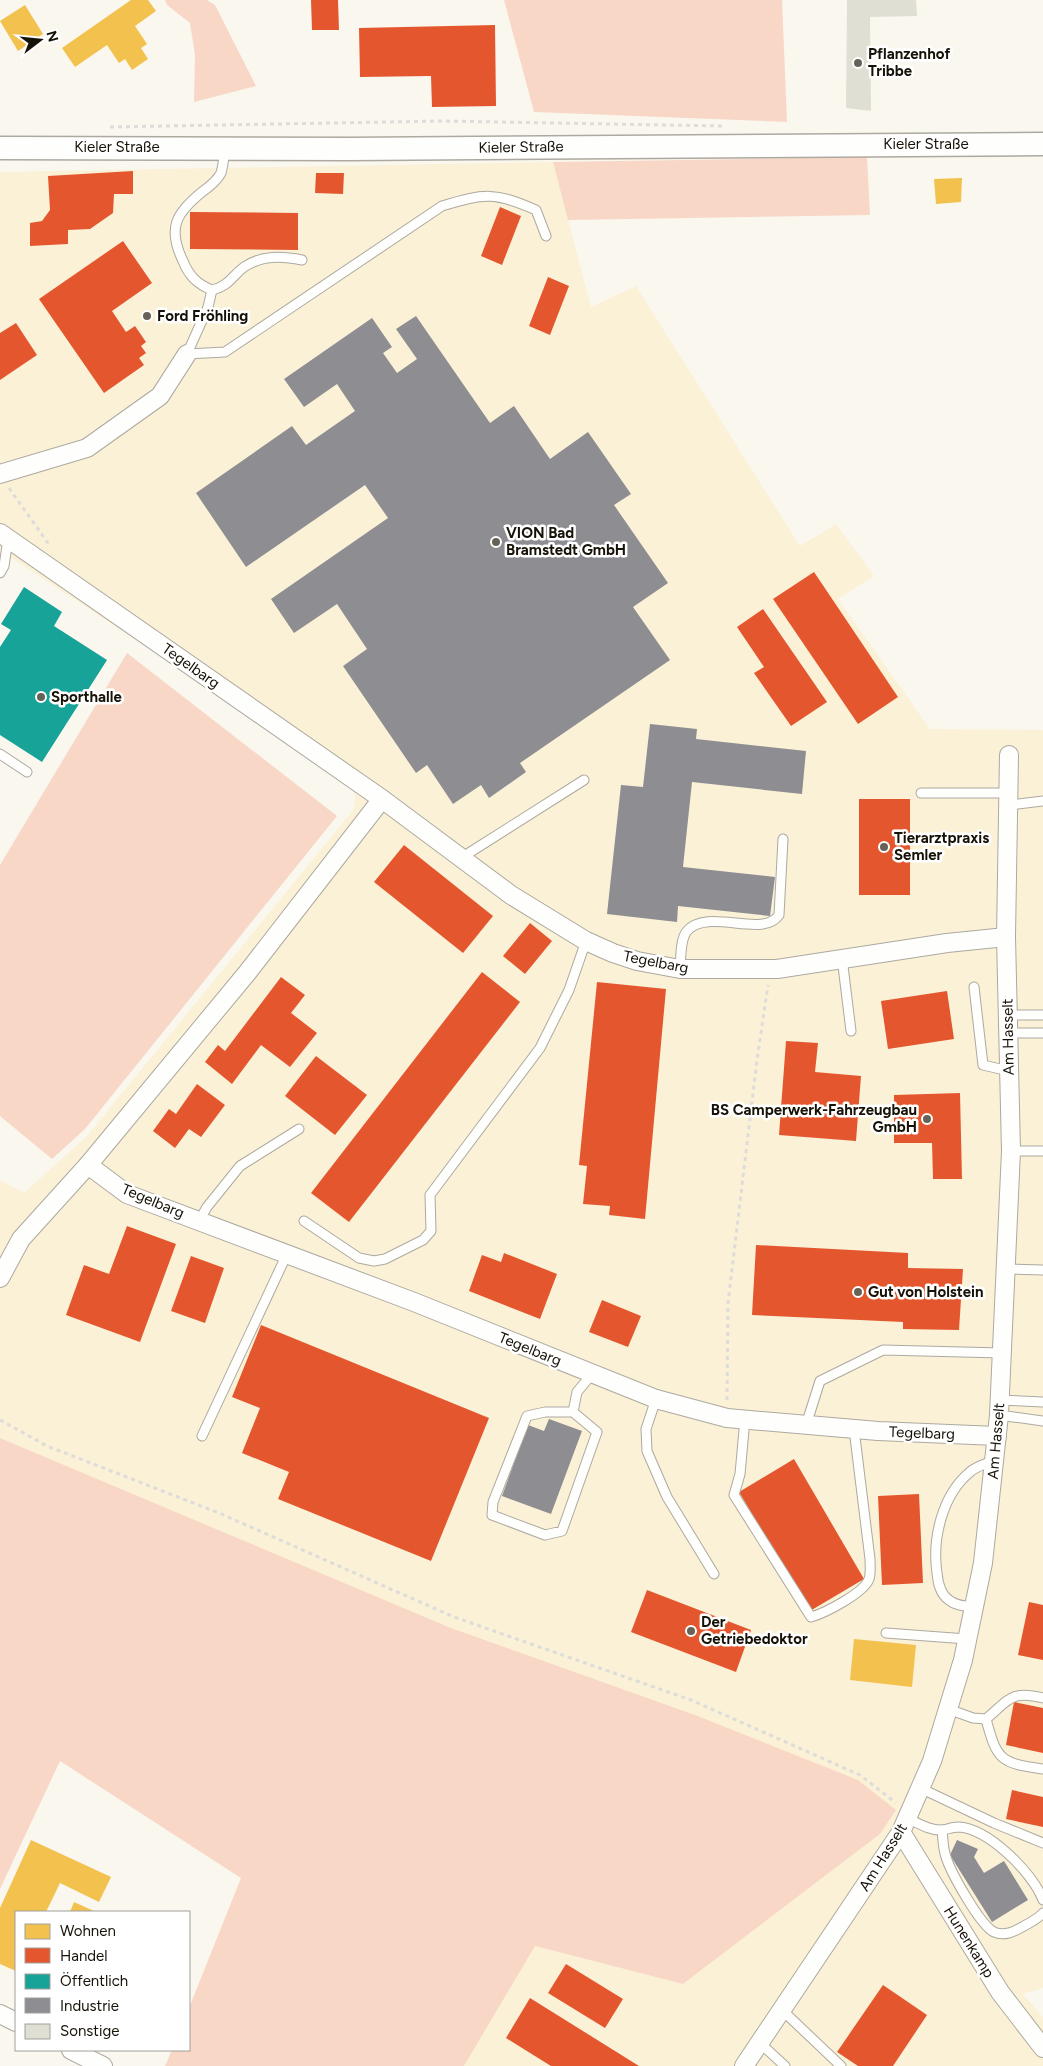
<svg xmlns="http://www.w3.org/2000/svg" width="1043" height="2066" viewBox="0 0 1043 2066" font-family="Figtree,sans-serif">
	<rect width="100%" height="100%" fill="#faf7ef"/>
	<polygon fill="#fbf1d7" points="553,162 591,307 636,286 800,546 836,524 874,576 838,599 930,729 1043,730 1043,1988 1023,1994 1043,2017 1043,2066 464,2066 535,1946 683,1984 880,1834 896,1810 695,1715 451,1628 0,1438 0,1180 24,1193 87,1136 354,809 355,796 349,781 0,550 0,172"/>
	<g fill="#f8d7c6">
		<polygon points="165,0 207,0 215,5 256,86 194,102 195,55 190,23 167,5"/>
		<polygon points="504,0 782,0 787,122 534,112"/>
		<polygon points="867,157 870,215 568,220 553,162"/>
		<polygon points="127,653 337,816 85,1129 52,1159 0,1116 0,865"/>
		<polygon points="0,1438 451,1628 695,1715 858,1780 896,1810 880,1834 683,1984 535,1946 464,2066 165,2066 172,2050 189,2050 189,2008 241,1878 60,1761 0,1889"/>
	</g>
	<g fill="#f2c14e">
		<polygon points="131,0 148,0 156,11 135,26 147,44 141,48 148,59 132,70 125,59 119,63 107,45 75,67 62,48"/>
		<polygon points="25,5 43,34 18,51 0,21"/>
		<polygon points="962,178 961,202 936,204 934,179"/>
		<polygon points="854,1639 916,1645 912,1687 850,1680"/>
		<polygon points="31,1840 111,1877 99,1902 60,1883 46,1912 16,1912 16,1971 0,1964 0,1908"/>
		<polygon points="74,1902 96,1912 70,1912"/>
	</g>
	<g fill="#e4572e">
		<polygon points="311,0 338,0 339,30 312,30"/>
		<polygon points="495,25 496,106 432,107 431,76 360,77 359,28"/>
		<polygon points="133,171 133,194 114,194 113,213 90,229 68,230 68,244 30,246 30,223 42,221 50,210 48,176"/>
		<polygon points="316,173 344,173 343,194 315,193"/>
		<polygon points="500,207 521,216 502,265 481,256"/>
		<polygon points="190,212 298,213 298,250 190,249"/>
		<polygon points="123,241 152,283 112,311 126,332 135,326 146,342 141,346 146,353 139,358 144,365 104,393 39,299"/>
		<polygon points="548,277 569,286 550,335 529,326"/>
		<polygon points="16,323 37,355 0,380 0,333"/>
		<polygon points="814,572 898,697 858,724 773,599"/>
		<polygon points="763,609 827,702 791,726 754,673 764,667 737,627"/>
		<rect x="859" y="799" width="51" height="96"/>
		<polygon points="404,845 493,916 463,953 374,882"/>
		<polygon points="530,923 552,941 525,974 503,956"/>
		<polygon points="482,972 520,1002 349,1222 311,1193"/>
		<polygon points="281,977 305,995 291,1013 317,1033 290,1067 261,1045 232,1084 205,1062 218,1045 225,1051"/>
		<polygon points="597,982 666,989 645,1219 609,1215 610,1206 583,1204 587,1166 579,1165"/>
		<polygon points="947,991 954,1039 888,1049 881,1001"/>
		<polygon points="786,1041 818,1043 815,1072 861,1076 856,1141 779,1135"/>
		<polygon points="316,1056 367,1095 335,1135 285,1096"/>
		<polygon points="197,1084 225,1105 201,1137 189,1129 175,1148 153,1131 169,1109 176,1114"/>
		<polygon points="960,1093 962,1179 933,1179 932,1143 894,1143 894,1095"/>
		<polygon points="127,1226 176,1244 140,1342 66,1315 84,1265 109,1274"/>
		<polygon points="756,1245 908,1253 908,1268 963,1269 959,1330 903,1329 903,1322 752,1315"/>
		<polygon points="504,1253 557,1274 540,1319 469,1291 482,1255 501,1262"/>
		<polygon points="191,1256 224,1268 205,1323 171,1311"/>
		<polygon points="602,1300 641,1316 628,1347 589,1332"/>
		<polygon points="261,1325 489,1418 431,1561 278,1499 289,1472 242,1453 260,1408 232,1397"/>
		<polygon points="794,1459 864,1579 810,1611 739,1492"/>
		<polygon points="919,1494 923,1583 882,1585 878,1496"/>
		<polygon points="647,1590 751,1630 736,1672 631,1632"/>
		<polygon points="1029,1602 1043,1605 1043,1660 1018,1655"/>
		<polygon points="1014,1702 1043,1708 1043,1753 1006,1745"/>
		<polygon points="1012,1790 1043,1797 1043,1827 1006,1819"/>
		<polygon points="566,1964 623,1999 605,2028 548,1993"/>
		<polygon points="883,1985 927,2015 893,2066 858,2066 837,2052"/>
		<polygon points="530,1998 639,2066 551,2066 506,2038"/>
	</g>
	<polygon fill="#17a398" points="24,587 62,612 54,626 107,660 42,762 0,735 0,647 11,630 1,624"/>
	<g fill="#8d8d92">
		<polygon points="416,316 490,423 514,406 550,459 588,432 631,494 614,505 668,583 633,607 670,660 520,763 526,772 489,798 481,785 453,804 427,765 416,773 343,666 367,649 337,604 294,633 271,599 388,518 365,485 246,567 196,493 292,426 306,445 355,411 337,384 304,407 284,379 372,318 392,347 383,353 397,373 417,359 396,329"/>
		<polygon points="650,724 697,729 696,739 806,751 802,794 692,782 683,867 775,877 770,916 678,906 677,922 607,914 621,785 643,787"/>
		<polygon points="549,1419 582,1431 551,1514 502,1496 528,1425 544,1431"/>
		<polygon points="957,1840 978,1849 974,1857 984,1873 1004,1861 1028,1900 992,1922 950,1855"/>
	</g>
	<polygon fill="#dfdfd4" points="847,0 916,0 917,16 870,17 871,111 846,108"/>
	<g fill="none" stroke-linecap="round" stroke-linejoin="round">
		<g stroke="#ada9a0" stroke-width="11">
			<g id="service">
				<path d="M302 260C282 256 262 255 244 267 231 277 229 286 212 290L208 307 187 354 225 352 442 206C485 193 495 192 536 210L546 236"/>
				<path d="M212 290C197 284 189 276 183 261 167 228 176 213 202 192 209 187 217 181 221 173 223 166 224 157 225 150"/>
				<polyline points="0,573 4,566 8,539"/>
				<polyline points="0,754 27,772"/>
				<polyline points="921,793 1009,793"/>
				<polyline points="1009,805 1043,801"/>
				<polyline points="461,858 584,780"/>
				<polyline points="842,958 851,1031"/>
				<path d="M680 969C681 959 680 939 687 931 708 907 763 939 779 915L783 839"/>
				<polyline points="974,987 983,1065 1009,1071"/>
				<polyline points="1008,1015 1043,1015"/>
				<polyline points="1008,1033 1043,1033"/>
				<polyline points="1011,1151 1043,1151"/>
				<polyline points="199,1221 207,1207 240,1166 299,1129"/>
				<polyline points="304,1221 359,1258 374,1261 385,1259 423,1240 431,1231 430,1195 540,1048 569,990 586,941"/>
				<polyline points="1006,1269 1043,1270"/>
				<polyline points="656,1399 646,1429 647,1451 667,1497 714,1574"/>
				<polyline points="999,1400 1043,1402"/>
				<polyline points="573,1412 545,1412 527,1416 493,1502 492,1515 545,1535 562,1531 597,1432 573,1412 577,1392 592,1374"/>
				<polyline points="999,1415 1043,1421"/>
				<path d="M745 1419 740 1474 734 1495 811 1617C825 1613 864 1593 869 1579 871 1574 870 1565 870 1559L854 1429"/>
				<polyline points="806,1425 820,1381 883,1350 1002,1353"/>
				<polyline points="202,1436 287,1254"/>
				<path d="M974 1607C965 1606 956 1606 949 1600 940 1594 938 1583 937 1573 932 1539 942 1495 970 1472 976 1466 987 1464 994 1460"/>
				<polyline points="886,1633 967,1639"/>
				<path d="M948 1709 973 1718 986 1719C1009 1700 1010 1690 1043 1698"/>
				<path d="M986 1719C997 1761 1001 1763 1043 1769"/>
				<polyline points="920,1788 994,1823 1043,1843"/>
				<path d="M907 1818C918 1823 930 1831 943 1830 948 1829 953 1827 958 1827 988 1828 1033 1873 1043 1900"/>
				<path d="M942 1830C943 1839 943 1849 946 1857 951 1873 980 1925 994 1932 1005 1937 1015 1931 1024 1926 1031 1922 1038 1919 1043 1913"/>
				<polyline points="782,2010 841,2066"/>
				<polyline points="760,2043 785,2066"/>
			</g>
		</g>
		<g stroke="#ada9a0" stroke-width="20">
			<g id="minor">
				<polyline points="0,474 87,448 160,396 187,354"/>
				<polyline points="0,533 382,799 511,895 586,941 613,953 637,961 680,969 777,969 947,943 1006,937"/>
				<polyline points="88,1165 127,1194 414,1302 656,1399 727,1418 878,1431 997,1436"/>
				<polyline points="0,1278 21,1239 88,1165 247,973 382,799"/>
				<polyline points="901,1832 1000,1992 1043,2048"/>
				<polyline points="0,2014 16,2022"/>
				<polyline points="71,2050 103,2066"/>
				<polyline points="744,2066 901,1832 932,1761 963,1660 983,1563 999,1415 1011,1151 1006,937 1009,755"/>
			</g>
		</g>
		<g stroke="#ada9a0" stroke-width="25">
			<polyline id="tertiary" points="0,148 350,149 1043,144"/>
		</g>
		<g stroke="#dddcd9" stroke-width="3" stroke-dasharray="4 4" stroke-linecap="butt">
			<polyline points="110,127 442,121 723,126"/>
			<polyline points="9,488 50,546"/>
			<polyline points="727,1400 728,1303 757,1060 768,985"/>
			<polyline points="0,1420 47,1446 219,1513 454,1617 691,1700 860,1775 896,1803"/>
		</g>
		<use href="#service" stroke="#fefefd" stroke-width="9"/>
		<use href="#minor" stroke="#fefefd" stroke-width="18"/>
		<use href="#tertiary" stroke="#fefefd" stroke-width="22"/>
	</g>
	<g fill="#666258" stroke="#fff" stroke-width="2">
		<circle cx="858" cy="63" r="5"/>
		<circle cx="147" cy="316" r="5"/>
		<circle cx="496" cy="542" r="5"/>
		<circle cx="41" cy="697" r="5"/>
		<circle cx="884" cy="847" r="5"/>
		<circle cx="927" cy="1119" r="5"/>
		<circle cx="858" cy="1292" r="5"/>
		<circle cx="691" cy="1631" r="5"/>
	</g>
	<g text-anchor="middle" stroke-width="5" stroke-linejoin="round" paint-order="stroke">
		<g font-size="15" font-weight="bold" fill="#171207" stroke="#fff" text-anchor="start">
			<text x="868" y="59">Pflanzenhof<tspan x="868" dy="17">Tribbe</tspan></text>
			<text x="157" y="321">Ford Fröhling</text>
			<text x="506" y="538">VION Bad<tspan x="506" dy="17">Bramstedt GmbH</tspan></text>
			<text x="51" y="702">Sporthalle</text>
			<text x="894" y="843">Tierarztpraxis<tspan x="894" dy="17">Semler</tspan></text>
			<text x="917" y="1115" text-anchor="end">BS Camperwerk-Fahrzeugbau<tspan x="917" dy="17">GmbH</tspan></text>
			<text x="868" y="1297">Gut von Holstein</text>
			<text x="701" y="1627">Der<tspan x="701" dy="17">Getriebedoktor</tspan></text>
		</g>
		<g font-size="15" fill="#171207" stroke="#fff">
			<text x="926" y="149">Kieler Straße</text>
			<text x="117" y="152">Kieler Straße</text>
			<text transform="translate(521 147) rotate(-1)" y="5">Kieler Straße</text>
			<text transform="translate(191 666) rotate(35)" y="5">Tegelbarg</text>
			<text transform="translate(656 962) rotate(11)" y="5">Tegelbarg</text>
			<text transform="translate(1008 1037) rotate(-91)" y="5">Am Hasselt</text>
			<text transform="translate(153 1201) rotate(23)" y="5">Tegelbarg</text>
			<text transform="translate(530 1349) rotate(22)" y="5">Tegelbarg</text>
			<text transform="translate(922 1433) rotate(2)" y="5">Tegelbarg</text>
			<text transform="translate(996 1441) rotate(-85)" y="5">Am Hasselt</text>
			<text transform="translate(883 1857) rotate(-58)" y="5">Am Hasselt</text>
			<text transform="translate(969 1942) rotate(58)" y="5">Hunenkamp</text>
		</g>
	</g>
	<rect x="15" y="1911" width="175" height="140" fill="#ffffff" stroke="#a2a09c"/>
	<rect x="25" y="1924" width="25" height="15" fill="#f2c14e" stroke="#a2a09c"/>
	<text x="60" y="1936" font-size="15" fill="#171207">Wohnen</text>
	<rect x="25" y="1948" width="25" height="15" fill="#e4572e" stroke="#a2a09c"/>
	<text x="60" y="1961" font-size="15" fill="#171207">Handel</text>
	<rect x="25" y="1974" width="25" height="15" fill="#17a398" stroke="#a2a09c"/>
	<text x="60" y="1986" font-size="15" fill="#171207">Öffentlich</text>
	<rect x="25" y="1998" width="25" height="15" fill="#8d8d92" stroke="#a2a09c"/>
	<text x="60" y="2011" font-size="15" fill="#171207">Industrie</text>
	<rect x="25" y="2024" width="25" height="15" fill="#dfdfd4" stroke="#a2a09c"/>
	<text x="60" y="2036" font-size="15" fill="#171207">Sonstige</text>
	<g transform="translate(40 40) rotate(74)" stroke="#ffffff" stroke-width="4" paint-order="stroke">
	<path d="M0-4L9 19L0 12L-9 19Z" fill="#171207"/>
	<text y="-8" font-size="14" font-weight="bold" text-anchor="middle" fill="#171207">N</text>
	</g>
</svg>
